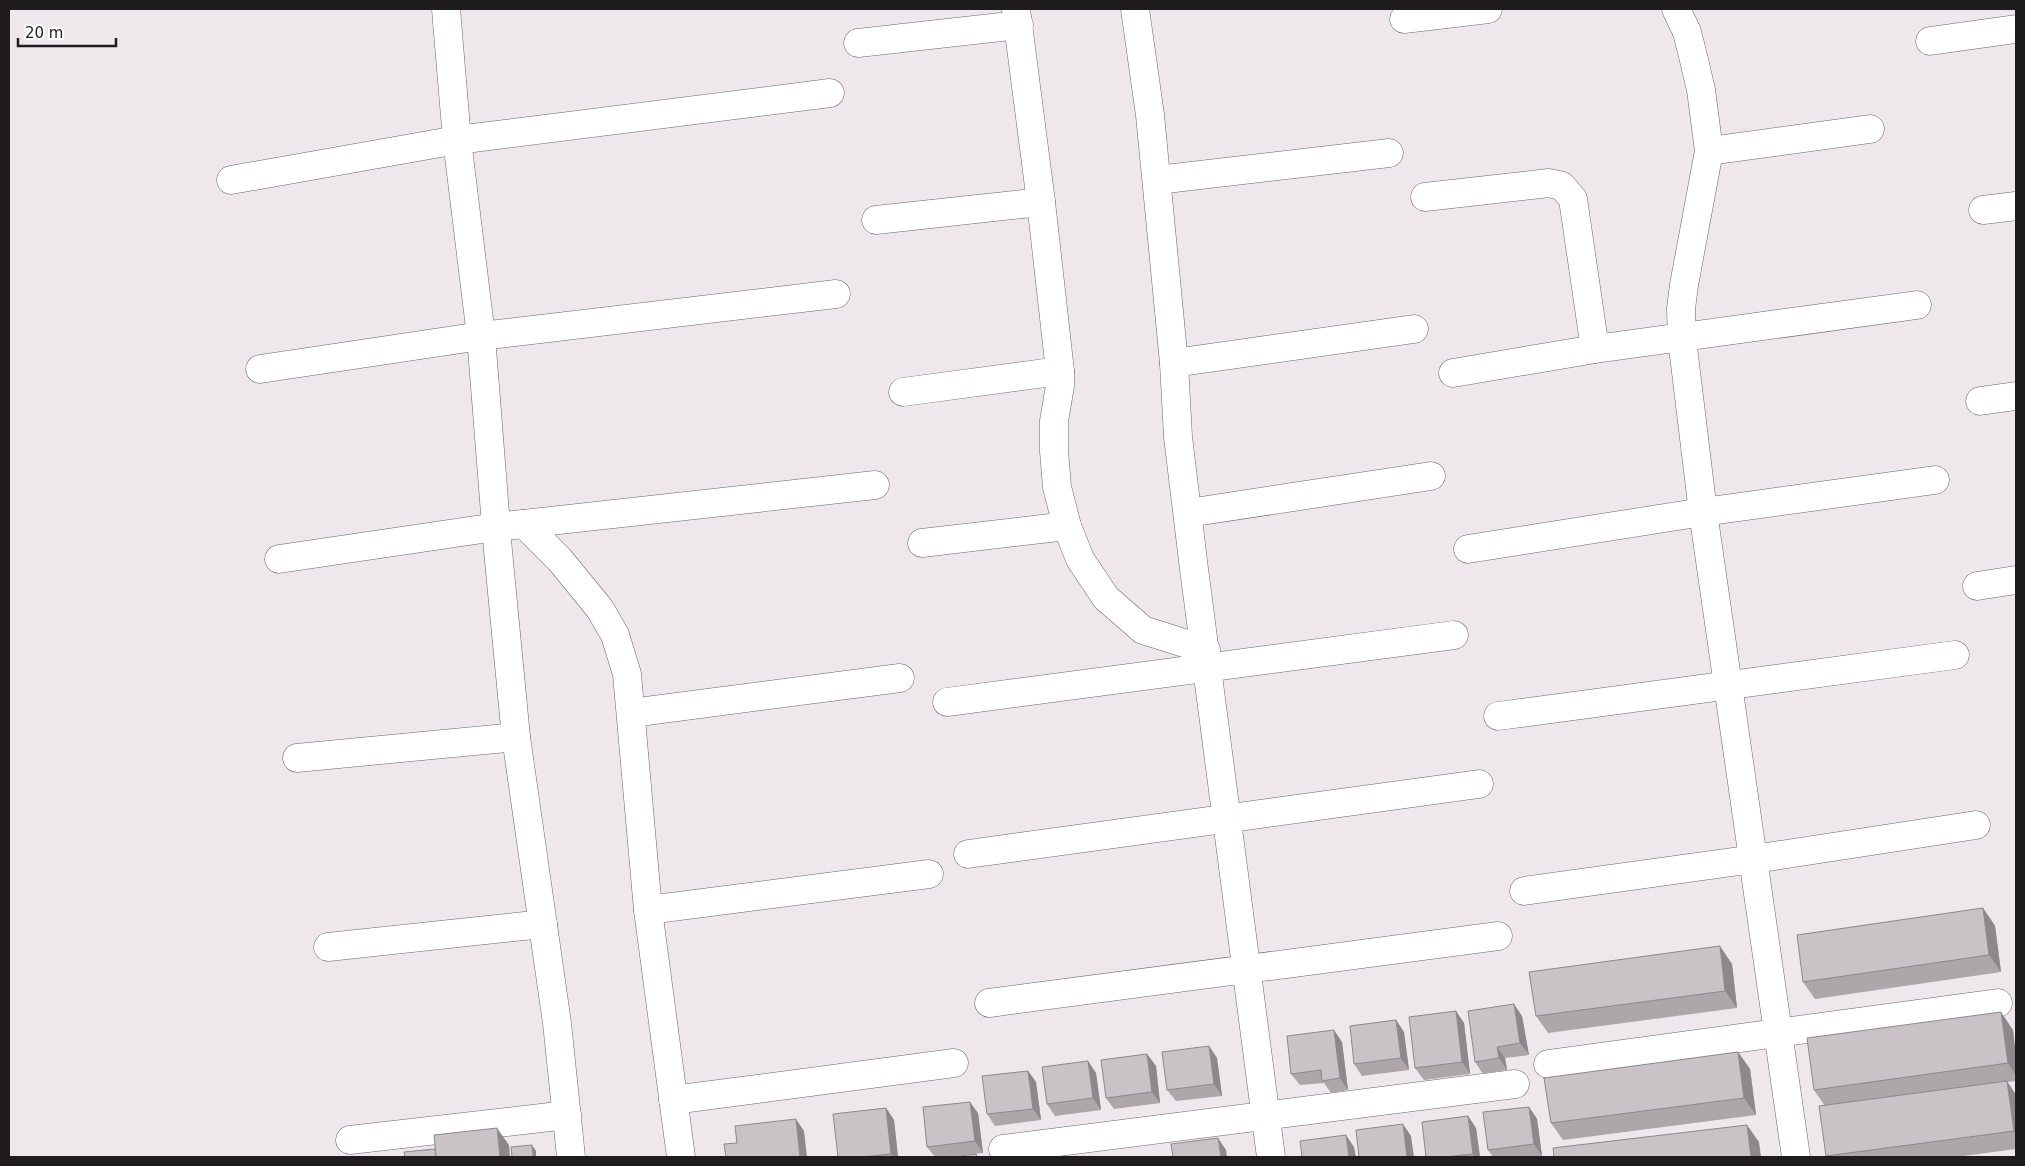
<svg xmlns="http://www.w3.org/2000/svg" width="2025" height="1166" viewBox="0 0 2025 1166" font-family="'DejaVu Sans',sans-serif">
	<rect width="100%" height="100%" fill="#eee7eb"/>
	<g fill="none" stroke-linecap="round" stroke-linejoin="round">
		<g stroke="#6b6569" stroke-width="29">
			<g id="street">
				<polyline points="446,9 457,140 481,336 498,551 516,737 557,1023 571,1157"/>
				<polyline points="1016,9 1041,202 1060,371 1060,386 1054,421 1054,451 1057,487 1067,526 1080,559 1106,598 1143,630 1206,650"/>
				<polyline points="1135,9 1150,115 1174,363 1178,437 1194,569 1271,1157"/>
				<polyline points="1676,9 1687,32 1694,60 1701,90 1709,151 1684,285 1681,309 1682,339 1703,512 1796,1157"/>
				<polyline points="1404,19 1488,9"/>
				<polyline points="1930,41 2016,29"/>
				<polyline points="858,43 1019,25"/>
				<polyline points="1709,151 1870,129"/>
				<polyline points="231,180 457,140 830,93"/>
				<polyline points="1157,180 1389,153"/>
				<polyline points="1425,197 1549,183 1562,186 1573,199 1595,349"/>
				<polyline points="1983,210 2016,206"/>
				<polyline points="876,220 1041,202"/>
				<polyline points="1174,363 1414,329"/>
				<polyline points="260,369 481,336 836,294"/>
				<polyline points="1453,373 1595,349 1917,305"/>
				<polyline points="903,392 1060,371"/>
				<polyline points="1980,401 2016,396"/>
				<polyline points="1188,513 1431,476"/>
				<polyline points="524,524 560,560 600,609 615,635 627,674 648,910 681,1157"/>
				<polyline points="922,543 1067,526"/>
				<polyline points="1468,549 1703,512 1935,480"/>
				<polyline points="279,559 496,527 875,485"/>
				<polyline points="1977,586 2016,580"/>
				<polyline points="947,702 1454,635"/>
				<polyline points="631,713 900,678"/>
				<polyline points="1498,716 1955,655"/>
				<polyline points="297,758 516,737"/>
				<polyline points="968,854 1479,784"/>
				<polyline points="1524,891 1754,859 1976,825"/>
				<polyline points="648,910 929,874"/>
				<polyline points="328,947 543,924"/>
				<polyline points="989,1003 1498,936"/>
				<polyline points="1548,1064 1998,1003"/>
				<polyline points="673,1100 954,1063"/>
				<polyline points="350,1140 567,1115"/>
				<polyline points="1003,1149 1515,1084"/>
			</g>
		</g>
		<use href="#street" stroke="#fff" stroke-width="28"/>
	</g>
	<g fill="#ada7aa">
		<polygon points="1983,908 1995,926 2001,972 1815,999 1803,982"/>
		<polygon points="1732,964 1737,1008 1548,1033 1536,1016"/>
		<polygon points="1456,1011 1464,1023 1470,1074 1424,1080 1415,1068"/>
		<polygon points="1522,1016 1529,1055 1505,1058 1507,1070 1483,1074 1475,1062"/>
		<polygon points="1396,1020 1404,1032 1409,1070 1362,1076 1354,1064"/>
		<polygon points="2013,1030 2016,1056 2016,1081 2007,1082 2016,1095 2016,1149 1956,1157 1827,1157 1826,1156 1825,1106 1814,1090"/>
		<polygon points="1342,1042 1348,1090 1331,1093 1324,1083 1300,1085 1291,1074"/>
		<polygon points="1209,1046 1217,1058 1222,1096 1176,1101 1167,1090"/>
		<polygon points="1738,1052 1750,1069 1756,1115 1563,1140 1551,1123"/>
		<polygon points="1147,1054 1156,1066 1160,1103 1114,1109 1106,1098"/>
		<polygon points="1088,1061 1096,1073 1101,1110 1055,1116 1047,1104"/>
		<polygon points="1028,1071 1036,1082 1041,1120 995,1126 987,1114"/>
		<polygon points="1529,1107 1537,1119 1542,1156 1533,1157 1493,1157 1488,1150"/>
		<polygon points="886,1108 894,1120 898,1157 838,1157"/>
		<polygon points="978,1113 983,1153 946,1157 935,1157 927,1147"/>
		<polygon points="1468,1116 1476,1128 1480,1157 1426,1157"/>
	</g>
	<g fill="#8d888b">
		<polygon points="1983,908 1995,926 2001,972 1989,955"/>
		<polygon points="1720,946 1732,964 1737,1008 1725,991"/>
		<polygon points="1514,1004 1522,1016 1529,1055 1520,1043"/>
		<polygon points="1456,1011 1464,1023 1470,1074 1462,1062"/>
		<polygon points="2001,1012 2013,1030 2016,1056 2016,1076 2008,1063"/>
		<polygon points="1396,1020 1404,1032 1409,1070 1401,1058"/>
		<polygon points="1334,1030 1342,1042 1348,1090 1340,1078"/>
		<polygon points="1209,1046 1217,1058 1222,1096 1214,1084"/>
		<polygon points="1497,1047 1505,1058 1507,1070 1499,1058"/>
		<polygon points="1738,1052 1750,1069 1756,1115 1744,1098"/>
		<polygon points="1147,1054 1156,1066 1160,1103 1152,1092"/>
		<polygon points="1088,1061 1096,1073 1101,1110 1093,1098"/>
		<polygon points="1028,1071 1036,1082 1041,1120 1033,1109"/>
		<polygon points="2007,1081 2016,1095 2016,1135 2014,1131"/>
		<polygon points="970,1102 978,1113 983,1153 975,1141"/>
		<polygon points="1529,1107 1537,1119 1542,1156 1534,1144"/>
		<polygon points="886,1108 894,1120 898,1157 894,1157 891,1154"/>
		<polygon points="1468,1116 1476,1128 1480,1157 1475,1157 1473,1154"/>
		<polygon points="796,1119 804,1131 807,1157 800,1157"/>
		<polygon points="1403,1124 1411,1136 1414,1157 1407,1157"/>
		<polygon points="1747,1125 1759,1142 1761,1157 1751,1157"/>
		<polygon points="497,1128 509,1145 510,1157 500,1157"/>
		<polygon points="1346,1135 1354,1147 1356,1157 1349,1157"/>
		<polygon points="1218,1138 1226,1150 1227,1157 1221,1157"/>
		<polygon points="532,1145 536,1151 536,1157 533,1157"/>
	</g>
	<g fill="#c9c2c6" stroke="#8d888b">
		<polygon points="1983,908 1989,955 1803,982 1797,935"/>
		<polygon points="1720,946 1725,991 1536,1016 1529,972"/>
		<polygon points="1514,1004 1520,1043 1497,1047 1499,1058 1475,1062 1468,1011"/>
		<polygon points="1456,1011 1462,1062 1415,1068 1409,1017"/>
		<polygon points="2001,1012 2008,1063 1814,1090 1807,1038"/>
		<polygon points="1396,1020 1401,1058 1354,1064 1350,1026"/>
		<polygon points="1334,1030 1340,1078 1322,1081 1321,1070 1291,1074 1287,1036"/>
		<polygon points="1209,1046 1214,1084 1167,1090 1162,1052"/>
		<polygon points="1738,1052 1744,1098 1551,1123 1544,1078"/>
		<polygon points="1147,1054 1152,1092 1106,1098 1101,1060"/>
		<polygon points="1088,1061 1093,1098 1047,1104 1042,1067"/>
		<polygon points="1028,1071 1033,1109 987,1114 982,1076"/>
		<polygon points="2007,1081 2014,1131 1826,1156 1819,1106"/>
		<polygon points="970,1102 975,1141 927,1147 923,1107"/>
		<polygon points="1529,1107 1534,1144 1488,1150 1483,1112"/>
		<polygon points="886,1108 891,1154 862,1157 838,1157 833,1114"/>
		<polygon points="1468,1116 1473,1154 1444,1157 1426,1157 1422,1122"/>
		<polygon points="796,1119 800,1157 726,1157 724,1144 737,1143 735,1126"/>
		<polygon points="1403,1124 1407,1157 1359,1157 1356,1130"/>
		<polygon points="1747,1125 1751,1157 1554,1157 1553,1148"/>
		<polygon points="497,1128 500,1157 436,1157 434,1135"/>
		<polygon points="1346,1135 1349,1157 1302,1157 1300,1141"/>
		<polygon points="1218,1138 1221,1157 1173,1157 1171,1144"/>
		<polygon points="532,1145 533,1157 512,1157 511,1147"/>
		<polygon points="435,1149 436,1157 405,1157 404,1152"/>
		<polygon points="976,1154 977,1157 952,1157"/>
	</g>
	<rect width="2025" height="1166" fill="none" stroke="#1e1c1d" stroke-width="20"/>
	<path d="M18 38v8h98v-8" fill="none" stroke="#1e1c1d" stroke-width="2.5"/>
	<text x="25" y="38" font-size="15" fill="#1e1c1d" stroke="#ffffff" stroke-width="4" paint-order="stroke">20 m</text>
</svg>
